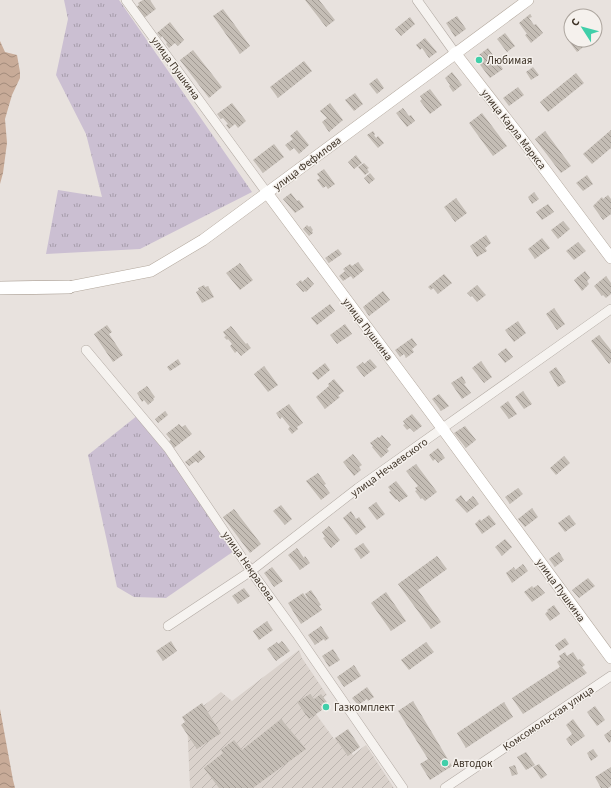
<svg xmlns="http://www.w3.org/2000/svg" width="611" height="788" viewBox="0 0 611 788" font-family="'Source Sans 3',sans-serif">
	<defs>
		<pattern id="industrial-furrows" width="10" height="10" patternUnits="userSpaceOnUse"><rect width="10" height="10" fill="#dad2cc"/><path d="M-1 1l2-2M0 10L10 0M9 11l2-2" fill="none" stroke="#bcb5af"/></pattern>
		<pattern id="grass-tufts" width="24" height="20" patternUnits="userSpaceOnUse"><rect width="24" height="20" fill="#cbbfd2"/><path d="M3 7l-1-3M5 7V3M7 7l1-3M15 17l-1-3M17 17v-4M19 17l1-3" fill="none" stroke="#a69caa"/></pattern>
		<pattern id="water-waves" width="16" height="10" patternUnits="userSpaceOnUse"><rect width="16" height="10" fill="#c8ab98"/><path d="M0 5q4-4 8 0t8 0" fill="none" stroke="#a48c7c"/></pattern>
		<pattern id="building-back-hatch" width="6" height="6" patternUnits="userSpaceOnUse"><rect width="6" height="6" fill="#c4bdb5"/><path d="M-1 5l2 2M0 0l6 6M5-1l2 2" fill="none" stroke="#a19a93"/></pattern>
	</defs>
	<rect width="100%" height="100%" fill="#e8e2de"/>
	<polygon fill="url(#industrial-furrows)" points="299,650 302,658 327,695 311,707 334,739 339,736 353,755 366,745 394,788 190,788 187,719 221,692 232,701"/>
	<g fill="url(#grass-tufts)">
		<polygon points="64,0 119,0 252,192 140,249 46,254 58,190 102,197 86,134 56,75 68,19"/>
		<polygon points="138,415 226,532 234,551 166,598 134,597 117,587 88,455"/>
	</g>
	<g fill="url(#water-waves)">
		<polygon points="0,41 5,52 17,55 20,72 20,78 12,95 5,119 7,143 3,173 0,184"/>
		<polygon points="0,709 13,780 15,788 0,788"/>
	</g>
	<g fill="url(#building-back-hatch)">
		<polygon points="143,0 150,0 156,9 144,18 136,7 139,5 138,3"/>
		<polygon points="305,0 319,0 335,20 326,27"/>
		<polygon points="223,9 250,46 240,54 213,16"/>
		<polygon points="530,14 532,17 529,18 534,25 536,24 543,33 531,43 525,35 527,34 519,23"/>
		<polygon points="457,16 466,29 455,37 446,23"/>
		<polygon points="410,17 415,24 401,36 395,29"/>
		<polygon points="170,22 184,40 178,46 175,43 169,48 166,44 167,43 162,36 161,38 157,33"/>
		<polygon points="505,33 515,46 507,52 497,39"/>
		<polygon points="571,36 571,40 582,40 586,45 577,52 567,39"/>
		<polygon points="425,38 437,52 429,58 422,48 420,50 416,45"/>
		<polygon points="488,48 503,69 490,78 475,58"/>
		<polygon points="193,50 222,87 209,98 180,60"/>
		<polygon points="304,61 312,71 278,98 270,87"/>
		<polygon points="533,67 539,75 531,80 526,72"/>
		<polygon points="452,72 462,85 453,92 449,86 450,85 445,78"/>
		<polygon points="576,73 584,83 548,112 540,102"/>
		<polygon points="377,78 384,88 377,94 369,84"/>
		<polygon points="518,87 524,95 509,106 503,98"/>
		<polygon points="430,89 442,105 430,114 420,101 422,99 420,96"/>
		<polygon points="355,93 363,104 354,111 345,100"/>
		<polygon points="232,103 246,121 238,128 235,124 229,129 226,125 228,124 223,118 221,119 217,114"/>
		<polygon points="330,103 343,120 329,132 322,122 327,118 320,111"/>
		<polygon points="403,108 409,116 411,115 415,121 407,127 396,113"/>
		<polygon points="482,113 507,146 493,156 469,123"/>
		<polygon points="297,130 309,145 299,154 294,148 290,151 285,145 293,139 290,136"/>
		<polygon points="611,130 611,148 592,164 583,154"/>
		<polygon points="373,131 375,134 374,135 376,138 378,136 384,143 378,148 367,135"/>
		<polygon points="545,131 571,166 561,173 535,139"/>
		<polygon points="274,144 284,157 263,173 253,160"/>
		<polygon points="356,155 362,163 354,169 348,162"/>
		<polygon points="364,163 369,168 367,169 369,172 365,175 358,167"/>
		<polygon points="324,169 335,184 328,189 326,186 323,188 317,180 320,178 317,174"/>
		<polygon points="370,173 375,179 369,184 364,178"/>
		<polygon points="587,175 593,184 583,191 576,183"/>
		<polygon points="534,192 539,199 532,204 528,197"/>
		<polygon points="291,193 297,201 299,200 304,207 295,213 283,199"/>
		<polygon points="608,195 611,199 611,214 603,220 593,206 602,197 603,199"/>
		<polygon points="456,198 467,213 455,222 444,207"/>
		<polygon points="548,204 554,212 542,220 536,212"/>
		<polygon points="563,221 570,229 558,239 551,230"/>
		<polygon points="307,225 309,227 310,226 313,230 312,231 313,233 309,236 303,229"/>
		<polygon points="486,235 491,243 485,248 487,251 477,257 470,246"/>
		<polygon points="542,238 550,248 535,259 528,249"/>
		<polygon points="578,242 586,251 574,260 566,251"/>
		<polygon points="338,249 342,254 329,263 325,258"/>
		<polygon points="358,262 364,270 353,279 351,276 343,281 339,276 345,271 343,269 350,264 352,266"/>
		<polygon points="240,263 253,280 240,290 226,273"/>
		<polygon points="585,271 590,278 587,281 589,284 582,291 574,280"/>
		<polygon points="444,274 452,283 438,294 433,288 431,290 428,287"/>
		<polygon points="606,276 611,283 611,294 606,298 603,295 602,296 594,286"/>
		<polygon points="308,277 314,284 306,292 305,291 303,292 296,284 301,280 302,282"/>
		<polygon points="204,285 205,287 208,286 214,297 202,303 196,292 199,290 198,288"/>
		<polygon points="477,285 486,295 477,302 472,296 471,297 467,293"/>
		<polygon points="383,291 390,300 369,316 363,307"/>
		<polygon points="330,304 335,311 317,325 311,318"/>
		<polygon points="554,308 565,324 557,330 546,314"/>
		<polygon points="518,321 526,333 514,342 505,330"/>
		<polygon points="345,324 352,334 337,344 330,335"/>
		<polygon points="107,325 112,332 109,334 123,355 113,362 94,334"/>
		<polygon points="231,326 246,344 247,343 251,348 241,356 237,351 235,353 230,346 232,344 228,339 227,340 224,337 226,336 223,332"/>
		<polygon points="599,335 611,350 611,362 609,364 591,341"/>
		<polygon points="412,338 417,345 412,349 414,352 406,358 404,354 400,357 395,350"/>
		<polygon points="506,348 513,357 505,363 498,354"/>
		<polygon points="178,359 181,364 170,371 167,367"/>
		<polygon points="370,359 377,367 364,377 356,367 363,362 364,364"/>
		<polygon points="481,361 492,377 484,383 472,368"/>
		<polygon points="325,363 330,370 318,380 312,373"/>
		<polygon points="264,366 278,385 268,392 254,374"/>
		<polygon points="556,367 566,382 558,387 549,372"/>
		<polygon points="462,376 466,383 464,384 471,393 462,399 451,383"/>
		<polygon points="334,379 344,391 338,396 340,397 325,409 316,397 329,386 328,384"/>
		<polygon points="147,386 155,397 153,399 154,400 148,405 144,400 142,402 137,393"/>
		<polygon points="523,391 532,404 524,409 515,397"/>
		<polygon points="439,394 449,406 441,411 432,399"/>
		<polygon points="508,401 517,414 509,419 500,407"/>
		<polygon points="289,404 303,423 297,427 298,429 292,434 288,429 290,427 282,417 280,419 276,413"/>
		<polygon points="165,411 168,415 158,423 155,419"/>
		<polygon points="412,414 422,426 414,432 410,428 407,430 403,425 405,424 403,421"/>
		<polygon points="179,424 182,427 185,425 192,434 174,448 169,441 171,440 166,434"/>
		<polygon points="465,426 476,440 466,448 454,433"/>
		<polygon points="382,435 391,445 387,449 389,451 381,458 372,447 373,446 370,443 378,437 379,438"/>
		<polygon points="438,448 445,458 438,463 435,459 433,461 429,455"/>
		<polygon points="200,450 205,457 198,463 196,461 189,466 185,462"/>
		<polygon points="353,454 362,465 359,467 361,470 354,476 343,462"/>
		<polygon points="564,456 570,463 556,475 550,468"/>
		<polygon points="416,464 437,492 425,501 422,498 421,499 415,491 417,490 415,488 418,486 406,471"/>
		<polygon points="318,473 326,484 324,485 330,493 321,500 306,481"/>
		<polygon points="396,481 408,496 399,502 397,499 396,500 389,492 391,491 388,487"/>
		<polygon points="518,488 523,494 510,504 505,497"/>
		<polygon points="461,495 466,502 473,496 479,504 467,513 455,500"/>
		<polygon points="376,502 385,514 377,520 368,508"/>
		<polygon points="281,505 292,519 285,525 273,511"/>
		<polygon points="532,508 538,517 525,527 518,519"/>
		<polygon points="234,509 261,544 250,553 223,517"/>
		<polygon points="351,511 356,519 359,517 366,527 356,535 343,518"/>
		<polygon points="489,515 496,524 482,534 475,524 480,519 481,521"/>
		<polygon points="569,515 576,524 565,532 558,523"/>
		<polygon points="329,526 340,540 331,548 323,538 325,537 322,532"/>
		<polygon points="505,539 512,547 502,556 495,547"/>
		<polygon points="363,543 370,552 361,559 354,549"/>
		<polygon points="297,548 304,558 305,556 310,563 300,570 288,555"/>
		<polygon points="559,552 564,560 555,567 549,559"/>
		<polygon points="437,556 447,569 418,590 441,622 431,629 398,584"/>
		<polygon points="523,564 528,571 512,583 506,573 514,567 515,570"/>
		<polygon points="272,567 283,581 274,587 264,573"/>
		<polygon points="588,578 595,586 579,598 572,590"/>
		<polygon points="538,585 545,593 532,602 524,592 532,586 533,588"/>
		<polygon points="244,588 250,596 238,604 232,596"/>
		<polygon points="311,590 321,605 319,606 322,610 301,624 288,603 303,593 310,603 305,594"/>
		<polygon points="386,592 406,621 391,631 371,603"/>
		<polygon points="554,605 560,614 550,621 545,614 548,611 547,610"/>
		<polygon points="267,621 273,630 259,640 253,631"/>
		<polygon points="321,626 329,638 325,641 324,639 315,645 308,635"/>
		<polygon points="565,638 569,644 559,651 555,645"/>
		<polygon points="171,641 177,651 163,661 156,651"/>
		<polygon points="282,641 290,651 276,661 267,649 277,642 278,644"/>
		<polygon points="426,642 434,652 409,670 401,660"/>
		<polygon points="333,649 340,660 329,667 322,656"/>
		<polygon points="565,652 567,656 573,652 578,660 580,659 585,665 582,667 587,673 523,714 512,698 560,667 557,662 561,659 559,656"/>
		<polygon points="354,665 361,676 344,687 337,677"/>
		<polygon points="367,687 374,697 368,701 367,699 358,705 352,698"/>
		<polygon points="310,694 314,699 321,694 329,705 309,719 297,702"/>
		<polygon points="413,701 452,766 430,780 420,764 428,759 398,711"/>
		<polygon points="504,702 513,717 466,748 457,733"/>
		<polygon points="202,703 221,733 197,749 181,725 185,722 182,717"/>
		<polygon points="595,706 605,720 597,726 587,712"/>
		<polygon points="281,719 306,749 253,788 219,788 204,768 223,753 221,750 234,740 242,750"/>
		<polygon points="573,719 585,736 571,746 566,739 572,734 566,725"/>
		<polygon points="348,729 360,747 348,756 335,738"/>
		<polygon points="611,730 611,741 609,743 604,735"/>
		<polygon points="593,749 598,756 591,761 587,753"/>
		<polygon points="526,752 535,765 526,770 517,757"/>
		<polygon points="539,764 547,775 541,779 533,767"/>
		<polygon points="515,765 518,774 512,776 509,767"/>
		<polygon points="611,767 611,786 608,788 601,788 595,777"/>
	</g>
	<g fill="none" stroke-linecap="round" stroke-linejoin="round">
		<g stroke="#b2aaa3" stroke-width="10">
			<g id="minor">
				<polyline points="126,0 267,193"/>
				<polyline points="417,0 455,53"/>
				<polyline points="86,350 168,448 251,571 296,633 403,788"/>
				<polyline points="168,626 251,571 358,488 611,309"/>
				<polyline points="445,788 611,676"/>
			</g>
		</g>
		<g stroke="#b3a89d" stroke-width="12">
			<g id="major">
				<polyline points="455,53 522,139 611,258"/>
				<polyline points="267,193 442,428 611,658"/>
				<polyline points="69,287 151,271 203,240 528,0"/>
			</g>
		</g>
		<g stroke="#9e9185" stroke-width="14">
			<polyline id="highway" points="0,288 69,287"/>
		</g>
		<use href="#minor" stroke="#f6f3f0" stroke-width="9"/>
		<use href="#major" stroke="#fff" stroke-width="11"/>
		<use href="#highway" stroke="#fff" stroke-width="13"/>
	</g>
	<g fill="#40cfa9" stroke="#f5f1ed" stroke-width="1.5">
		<circle cx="479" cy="60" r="4"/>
		<circle cx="326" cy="707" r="4"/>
		<circle cx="445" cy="763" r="4"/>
	</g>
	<g text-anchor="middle" stroke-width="3" stroke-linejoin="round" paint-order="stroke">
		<g font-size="11" fill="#3e3327" stroke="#f5f1ed" text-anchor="start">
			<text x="487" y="64">Любимая</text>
			<text x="334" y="711">Газкомплект</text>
			<text x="453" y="767">Автодок</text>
		</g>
		<g font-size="11" fill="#3e3327" stroke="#f5f1ed">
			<text transform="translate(176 68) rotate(54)" y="4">улица Пушкина</text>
			<text transform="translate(514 129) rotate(52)" y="4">улица Карла Маркса</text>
			<text transform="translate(307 163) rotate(-37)" y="4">улица Фефилова</text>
			<text transform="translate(368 329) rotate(53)" y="4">улица Пушкина</text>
			<text transform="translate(389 467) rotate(-36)" y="4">улица Нечаевского</text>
			<text transform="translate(249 566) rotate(55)" y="4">улица Некрасова</text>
			<text transform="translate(561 590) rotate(54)" y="4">улица Пушкина</text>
			<text transform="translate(548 718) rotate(-34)" y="4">Комсомольская улица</text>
		</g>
	</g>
	<g transform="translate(583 28) rotate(306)"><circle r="19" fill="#f5f1ed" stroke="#aca59e"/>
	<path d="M0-3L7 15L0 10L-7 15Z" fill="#40cfa9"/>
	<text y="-6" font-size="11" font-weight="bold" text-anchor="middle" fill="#3e3327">С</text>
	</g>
</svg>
